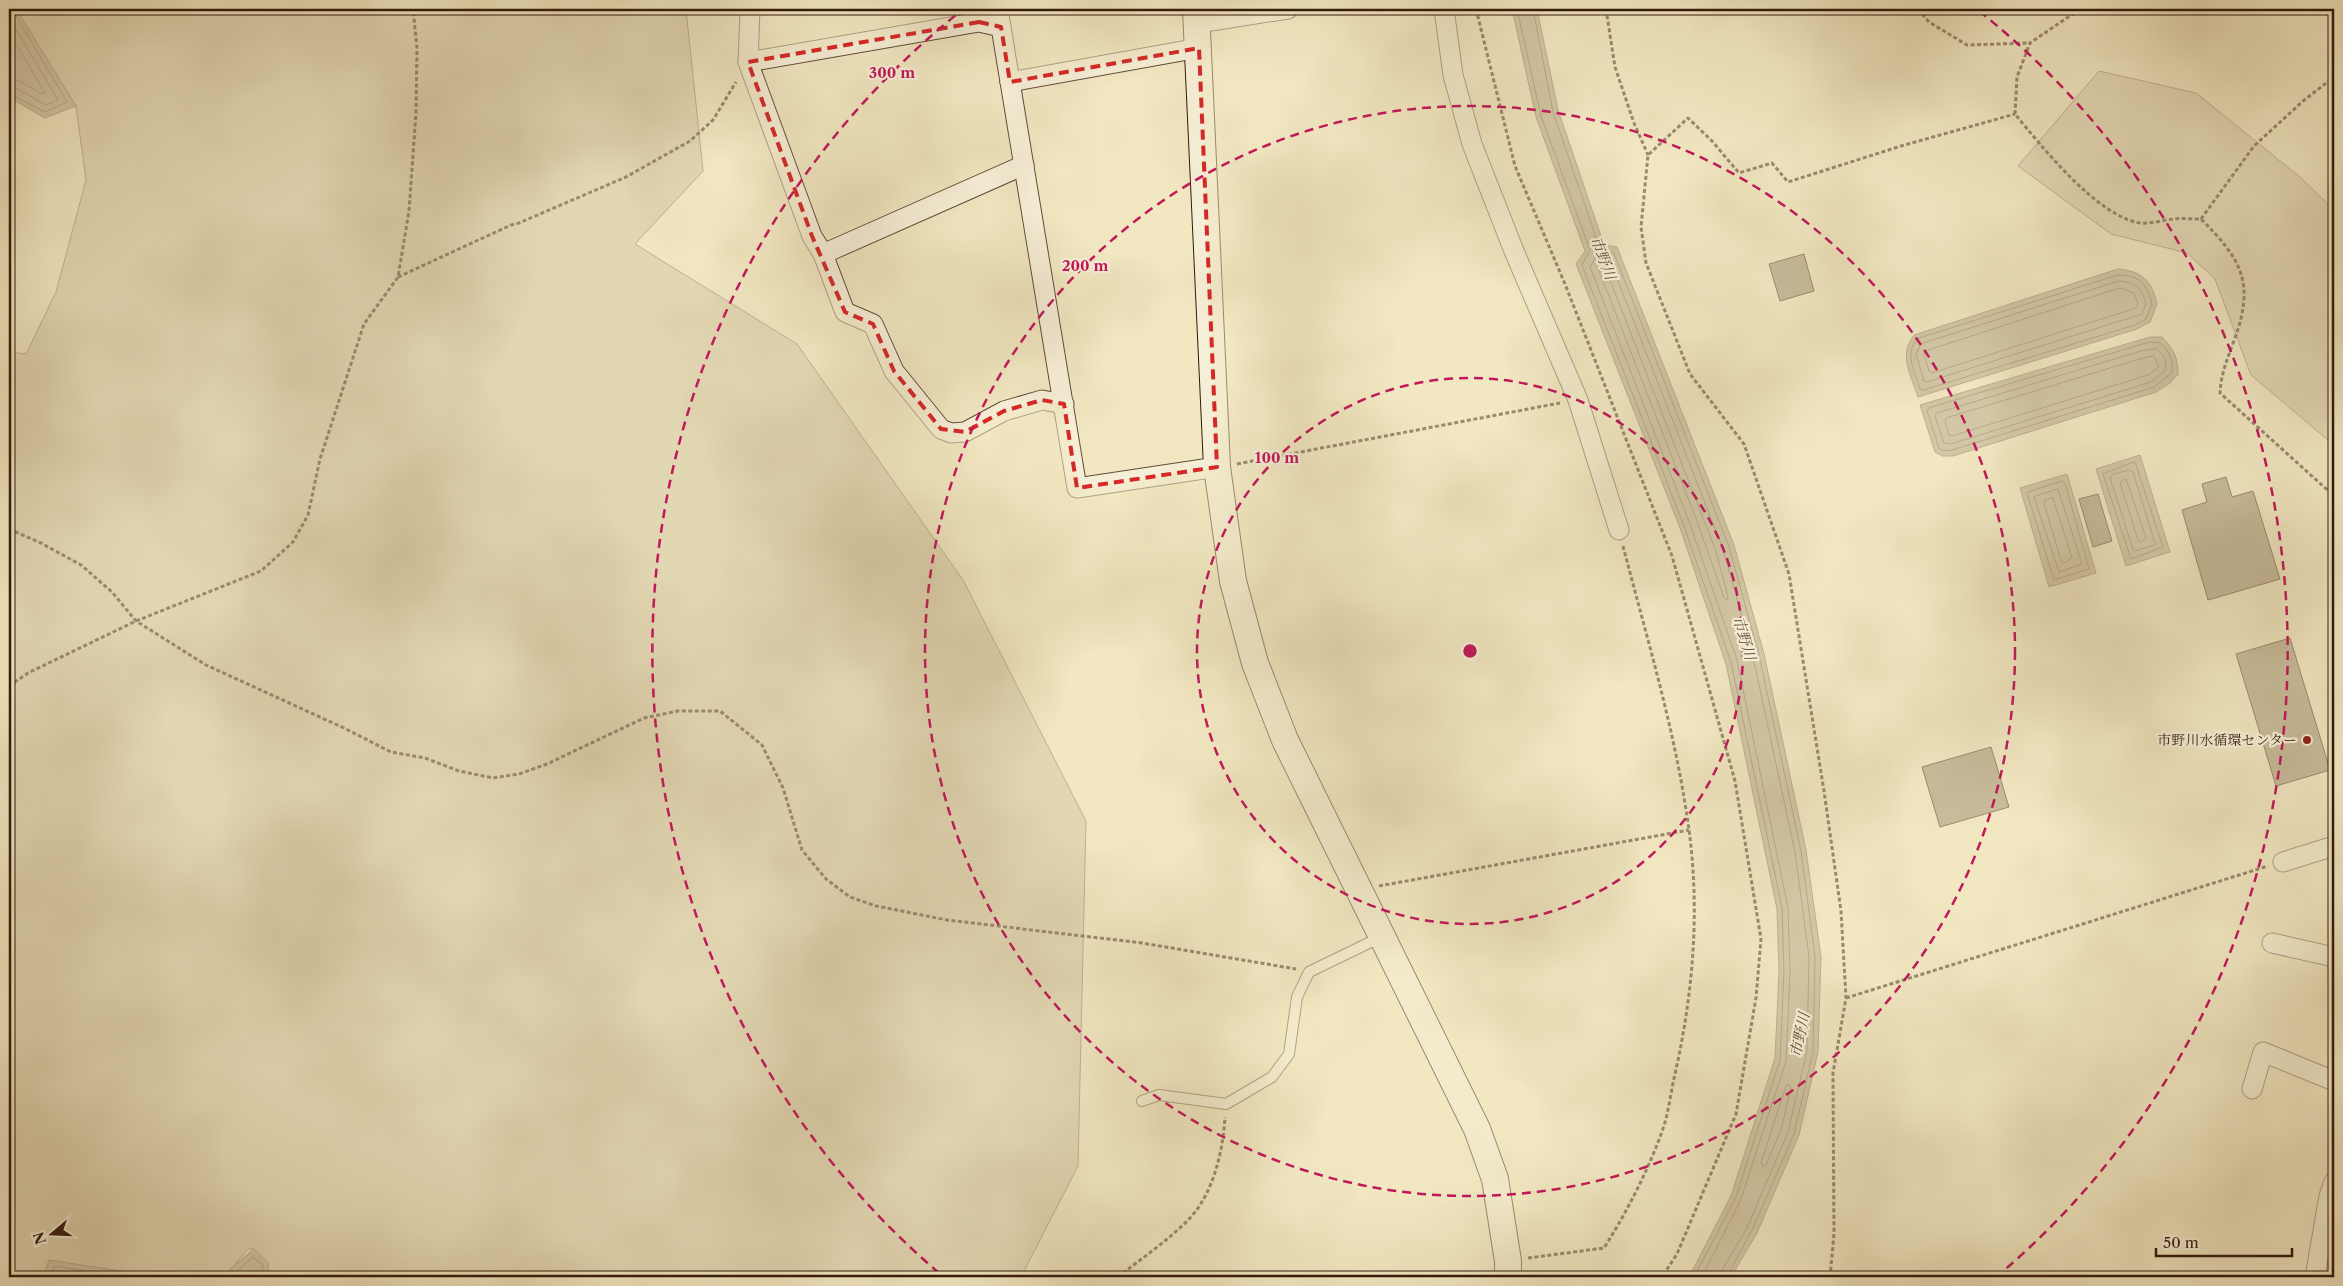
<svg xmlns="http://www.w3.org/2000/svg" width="2343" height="1286" viewBox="0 0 2343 1286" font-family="'Libre Caslon Text','Noto Serif JP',serif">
	<rect width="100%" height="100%" fill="#f1e7c1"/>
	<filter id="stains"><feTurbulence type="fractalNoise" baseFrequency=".004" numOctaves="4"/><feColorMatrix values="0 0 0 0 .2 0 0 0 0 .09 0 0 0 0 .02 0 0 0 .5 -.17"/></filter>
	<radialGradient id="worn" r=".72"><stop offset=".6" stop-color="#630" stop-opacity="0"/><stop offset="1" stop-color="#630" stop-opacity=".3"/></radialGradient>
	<g fill="#d1c4a2" stroke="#826f56">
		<polygon points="16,9 686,9 703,171 635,244 797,344 963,580 1086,821 1078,1166 1021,1277 268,1277 268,1263 254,1249 248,1249 224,1277 147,1277 145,1275 49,1260 44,1277 9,1277 9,352 26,354 56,292 86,180 76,106"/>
		<polygon points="2099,71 2196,93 2300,177 2334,210 2334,441 2329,441 2251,375 2215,279 2187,253 2111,234 2018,166"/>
	</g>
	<g fill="#b0a183" stroke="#7e6b53">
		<polygon points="9,9 16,9 76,106 45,118 10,98"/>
		<polygon points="1512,9 1537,9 1558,110 1604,245 1617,247 1734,545 1764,654 1806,850 1821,957 1818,1052 1799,1135 1757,1233 1731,1277 1689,1277 1731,1196 1775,1058 1779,972 1777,909 1726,664 1680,528 1576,264 1585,251 1536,117"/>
		<path d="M2118 269C2142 271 2152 281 2157 304L2150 322 2137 329 1918 397C1911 375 1898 355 1914 335Z"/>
		<path d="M2150 337H2162C2174 349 2178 358 2178 374L2170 383 2156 392 1953 456H1942L1935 452 1920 405Z"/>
		<polygon points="2140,455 2170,552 2126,566 2096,469"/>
		<polygon points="2067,474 2096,573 2049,587 2020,488"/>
		<polygon points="254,1249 268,1263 268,1277 224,1277 231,1268"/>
		<polygon points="49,1260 146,1275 145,1277 44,1277"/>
	</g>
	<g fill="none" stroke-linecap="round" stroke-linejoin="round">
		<g stroke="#725e47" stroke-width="1">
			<polyline points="1517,9 1541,116 1590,250 1582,265 1684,526 1731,662 1782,908 1784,972 1780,1060 1736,1197 1694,1277"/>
			<polyline points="1533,9 1553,112 1599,246 1603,249 1614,253 1729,547 1759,655 1801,851 1815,957 1813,1052 1794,1134 1752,1230 1727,1277"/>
			<polyline points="9,18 58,100 46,105 16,88 9,87"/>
			<polyline points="9,32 45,93 42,94 19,81 9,79"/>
			<polyline points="9,93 45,112 67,102 12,9"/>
			<polygon points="1600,263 1604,265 1716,551 1728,597 1727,600 1724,598 1697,521 1598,268"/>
			<path d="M2118 275C2139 275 2147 284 2152 304L2146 319 2135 325 1923 390 1920 389C1915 372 1904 354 1917 339Z"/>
			<path d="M2119 281C2135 282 2142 288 2146 304L2142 314 1927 382 1924 381 1916 354 1921 344Z"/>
			<polygon points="2120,288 2134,293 2138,304 2136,308 1932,373 1929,371 1924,354 1926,351"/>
			<path d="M2150 342 2160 343C2169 351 2174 360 2172 373L2154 387 1952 450 1943 451 1939 448 1927 411 1929 408Z"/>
			<polygon points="2157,349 2165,358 2166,370 2151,382 1951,444 1944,443 1935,416 1937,413 2141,351"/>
			<polygon points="2154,356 2159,367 2148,375 1952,436 1949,435 1945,421 1946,418 2143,358"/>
			<polygon points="2135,462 2163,547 2131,559 2103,474"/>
			<polygon points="2130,470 2133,472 2155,543 2154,545 2135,551 2133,549 2110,478 2112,475"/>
			<polygon points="2126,479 2146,538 2141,542 2138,540 2120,483"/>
			<polygon points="2062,481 2065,483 2089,569 2054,580 2027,493"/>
			<polygon points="2058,489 2082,564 2059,572 2034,497"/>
			<polygon points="2053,498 2072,558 2064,563 2061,561 2044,503 2045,500"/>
			<polygon points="1789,1085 1791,1088 1781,1130 1766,1165 1763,1167 1761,1163 1786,1086"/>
			<polyline points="50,1277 54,1266 128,1277"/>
			<polyline points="230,1277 253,1257 263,1265 263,1277"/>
			<polyline points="1702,1277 1741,1199 1786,1061 1790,972 1788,908 1737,660 1690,524 1590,267 1598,254 1609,258 1723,549 1753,657 1795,852 1809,957 1807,1051 1788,1132 1747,1228 1722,1270 1721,1277"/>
		</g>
	</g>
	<g fill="#96856a" stroke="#331a0b">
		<polygon points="1804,254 1814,291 1780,301 1769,264"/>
		<polygon points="2226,477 2232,497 2253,491 2280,579 2208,600 2182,510 2207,502 2202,484"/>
		<polygon points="2098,494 2112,541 2093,547 2079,499"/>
		<polygon points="2290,638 2330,770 2276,786 2236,654"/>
		<polygon points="1991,747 2009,807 1940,827 1922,767"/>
	</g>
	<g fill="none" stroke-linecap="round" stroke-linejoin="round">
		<g stroke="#624d38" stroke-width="12">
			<polyline id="lane" points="1142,1101 1159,1095 1226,1104 1272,1077 1289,1054 1297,997 1309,972 1381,937"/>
		</g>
		<g stroke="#624d38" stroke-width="21">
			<g id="street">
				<polyline points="750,9 748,62 812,236 823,254 1024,165"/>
				<polyline points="998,9 1077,488 1217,467"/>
				<polyline points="1444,9 1453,75 1472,144 1514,251 1578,400 1619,530"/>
				<polyline points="1198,23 1288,9"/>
				<polyline points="748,62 979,22 1001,27"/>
				<polyline points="1010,82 1199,48"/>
				<polyline points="823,254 845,312 873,324 894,371 941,429 951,433 965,432 1004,411 1042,400 1064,404"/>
				<polyline points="2283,862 2334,846"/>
				<polyline points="2272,943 2334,957"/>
				<polyline points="2252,1089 2263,1052 2334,1081"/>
				<polyline points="2315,1277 2329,1196 2334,1182"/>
			</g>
		</g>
		<g stroke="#331a0b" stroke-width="28">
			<polyline id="secondary" points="1196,9 1217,467 1233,581 1255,663 1285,740 1477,1129 1495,1179 1508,1261 1508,1277"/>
		</g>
		<g stroke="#331a0b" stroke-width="3" stroke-dasharray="4 2.5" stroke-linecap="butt">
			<polyline points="1476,9 1515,166 1565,284 1672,556 1735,781 1761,939 1756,998 1736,1114 1677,1254 1662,1277"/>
			<polyline points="1606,9 1615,67 1634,123 1648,155"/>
			<polyline points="1918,9 1929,22 1967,45 2030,43"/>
			<path d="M2080 9 2030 43 2017 77 2015 114C2043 148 2097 216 2140 223 2151 224 2163 220 2174 219 2183 218 2192 219 2201 219 2241 259 2255 282 2235 338 2228 357 2221 373 2220 393L2334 496"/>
			<polyline points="2201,219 2254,146 2303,101 2334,77"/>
			<polyline points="398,277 511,225 519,223 626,177 690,141 713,120 736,82"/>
			<polyline points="1237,464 1560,403"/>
			<polyline points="9,529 41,543 81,565 112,592 136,621 206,665 344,728 391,752 425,758 459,771 493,778 519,774 547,764 644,718 678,711 720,711 762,745 783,788 802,850 826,879 850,897 876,906 947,920 1142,943 1296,969"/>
			<polyline points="9,686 28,673 136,621 261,571 293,542 308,515 320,459 364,324 398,277 409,211 416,113 417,48 413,9"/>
			<polyline points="1379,886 1689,830"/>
			<polyline points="1846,998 2268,866"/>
			<path d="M1528 1258 1604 1248C1628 1210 1649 1169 1664 1126 1669 1109 1671 1091 1675 1074 1693 994 1700 912 1689 830 1676 733 1647 639 1623 546"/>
			<path d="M1118 1277C1142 1258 1169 1240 1190 1218 1214 1192 1223 1150 1225 1117"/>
			<polyline points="1830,1277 1834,1234 1833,1073 1846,998 1841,911 1824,791 1789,574 1744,444 1690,374 1646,263 1641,227 1648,155 1688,118 1712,141 1739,173 1772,163 1788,182 1901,146 2015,114"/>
		</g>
		<use href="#lane" stroke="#f6efd7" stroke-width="10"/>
		<use href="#street" stroke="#f6efd7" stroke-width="19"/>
		<use href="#secondary" stroke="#f6efd7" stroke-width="26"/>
	</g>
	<path d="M0 0H2343V1286H0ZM979 22 1001 27 1010 82 1199 48 1217 467 1077 488 1064 404 1042 400 1004 411 965 432 941 429 894 371 873 324 845 312 812 236 748 62Z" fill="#f1e7c1" fill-opacity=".55" fill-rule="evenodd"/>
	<path fill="none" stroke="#d62828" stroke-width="4" stroke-dasharray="10 6" stroke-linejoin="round" d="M979 22 1001 27 1010 82 1199 48 1217 467 1077 488 1064 404 1042 400 1004 411 965 432 941 429 894 371 873 324 845 312 812 236 748 62Z"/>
	<g fill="none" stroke="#c2185b" stroke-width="2.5" stroke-dasharray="9 6">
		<circle cx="1470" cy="651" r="273"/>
		<circle cx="1470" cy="651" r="545"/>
		<path d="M939 1273A818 818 0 0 1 961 11M1979 11A818 818 0 0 1 2001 1273"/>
	</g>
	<circle fill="#8f2418" stroke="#f6efd7" stroke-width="2" cx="2307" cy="740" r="5"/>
	<g text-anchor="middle" stroke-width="4.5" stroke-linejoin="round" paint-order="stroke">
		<g font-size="14" fill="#331a0b" stroke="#f6efd7" text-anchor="end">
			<text x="2297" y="745">市野川水循環センター</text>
		</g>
		<g font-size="15" font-style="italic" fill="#65503b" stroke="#f6efd7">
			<text transform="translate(1603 258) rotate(69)" y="5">市野川</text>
			<text transform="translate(1744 638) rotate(73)" y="5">市野川</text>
			<text transform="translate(1800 1035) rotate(-78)" y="5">市野川</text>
		</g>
	</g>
	<circle cx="1470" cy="651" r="8" fill="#c2185b" stroke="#f6efd7" stroke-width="2.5"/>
	<g font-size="15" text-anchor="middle" font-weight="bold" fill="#c2185b" stroke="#f6efd7" stroke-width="4.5" stroke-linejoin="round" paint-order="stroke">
		<text x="892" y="78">300 m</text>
		<text x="1085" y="271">200 m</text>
		<text x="1277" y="463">100 m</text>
	</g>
	<rect width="2343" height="1286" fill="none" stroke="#f1e7c1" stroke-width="30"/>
	<rect x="10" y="10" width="2323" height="1266" fill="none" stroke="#331a0b" stroke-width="2.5"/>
	<rect x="15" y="15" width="2313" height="1256" fill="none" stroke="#331a0b"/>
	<g transform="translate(52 1234) rotate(251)" stroke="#f6efd7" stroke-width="4" paint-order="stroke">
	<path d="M0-4L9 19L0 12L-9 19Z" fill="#331a0b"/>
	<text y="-8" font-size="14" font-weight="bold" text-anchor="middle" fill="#331a0b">N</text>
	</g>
	<path d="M2156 1248v8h136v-8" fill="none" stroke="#331a0b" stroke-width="2.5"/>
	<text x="2163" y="1248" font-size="15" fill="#331a0b" stroke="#f6efd7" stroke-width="4" paint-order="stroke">50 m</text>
	<rect width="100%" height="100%" filter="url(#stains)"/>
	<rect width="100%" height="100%" fill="url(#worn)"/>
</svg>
